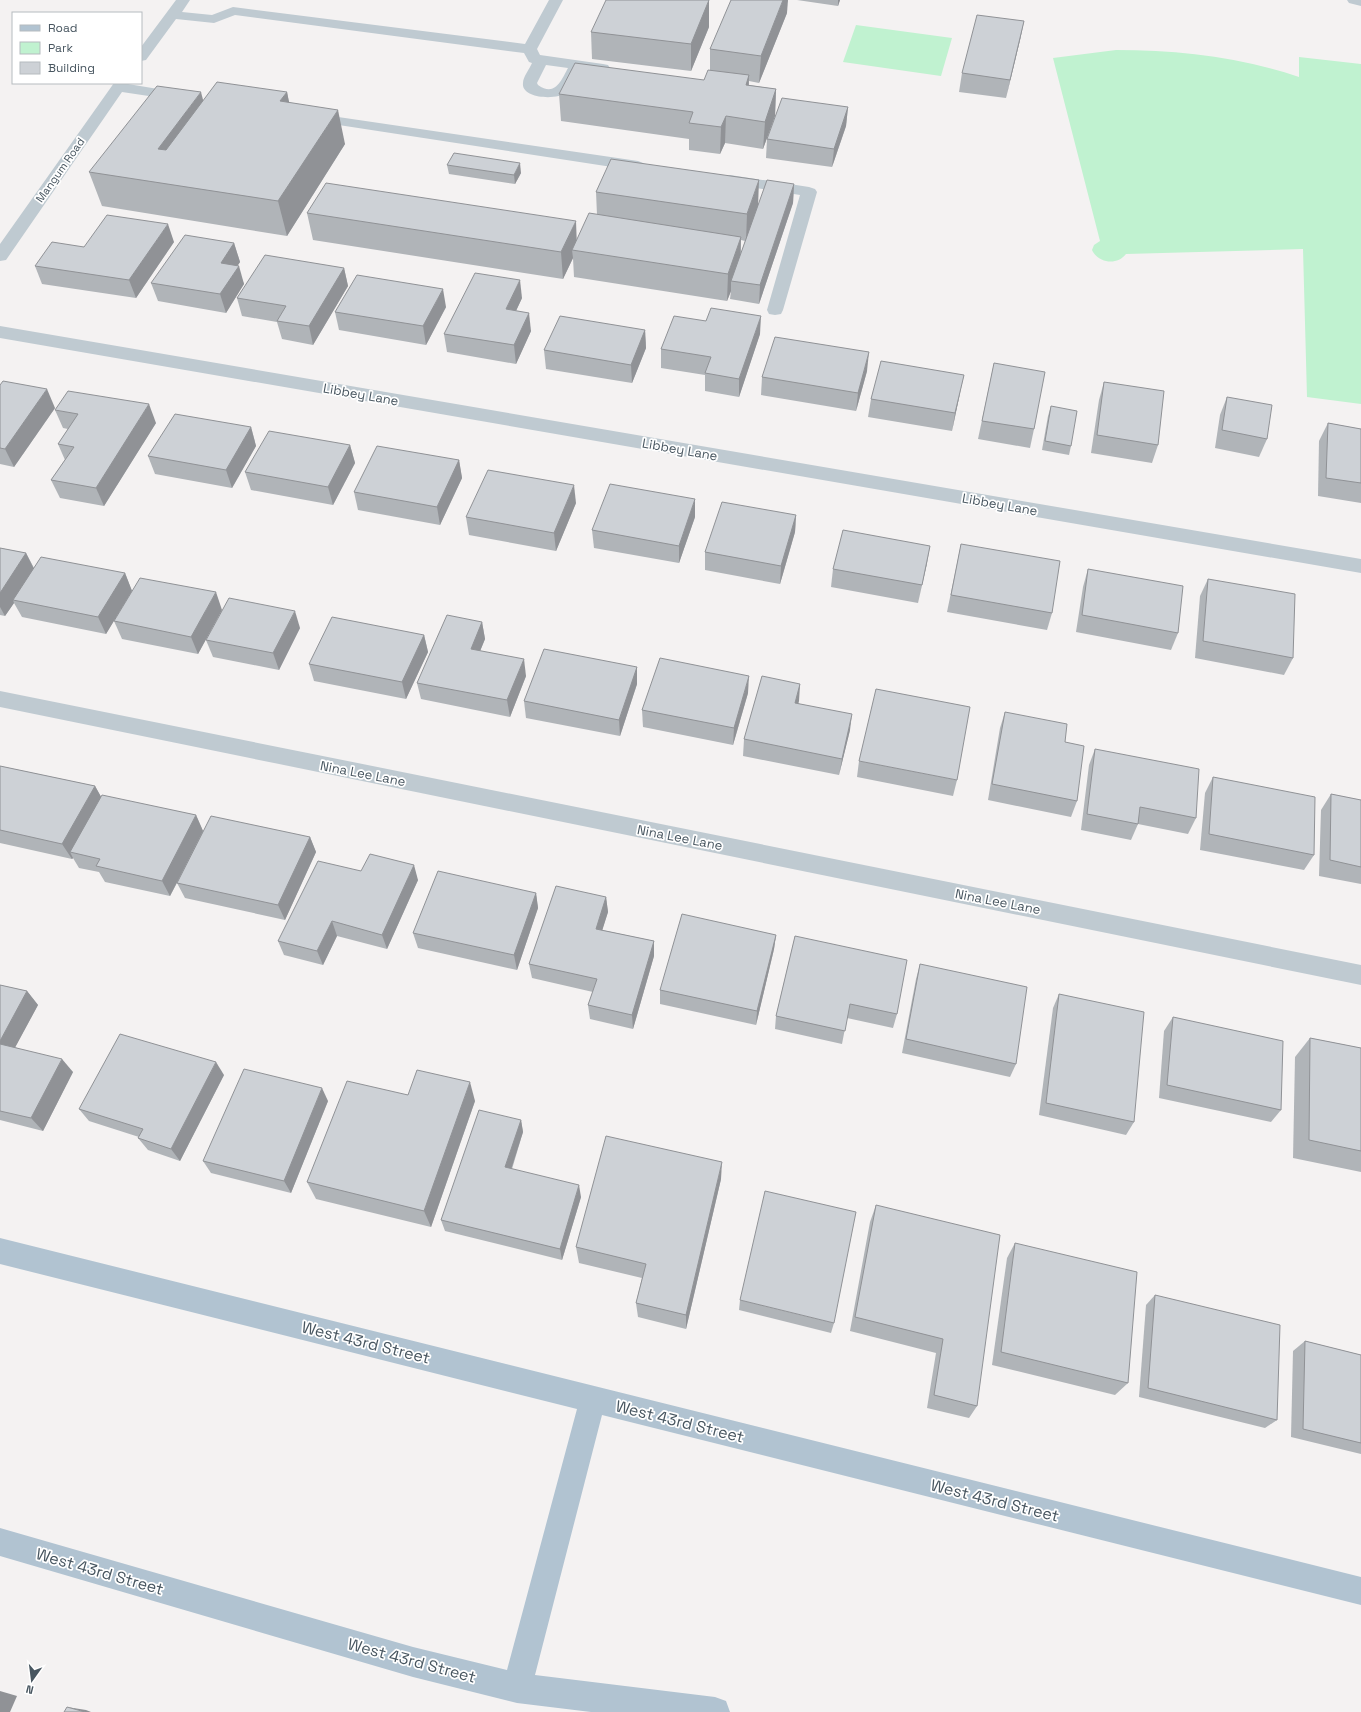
<svg xmlns="http://www.w3.org/2000/svg" width="1361" height="1712" viewBox="0 0 1361 1712" font-family="'Space Grotesk',sans-serif">
	<rect width="100%" height="100%" fill="#f4f2f2"/>
	<g fill="#c0f2d0">
		<polygon points="856,25 952,38 941,76 843,62"/>
		<path d="M1116 50C1179 50 1239 57 1299 77V57L1361 64V404L1307 397 1303 249 1126 254C1117 266 1098 263 1092 250L1094 245 1100 241 1053 58Z"/>
	</g>
	<g fill="none" stroke-linecap="round" stroke-linejoin="round">
		<g fill="#bfcad1" fill-rule="evenodd">
			<path d="M176 0H190L182 12 212 15 233 7 525 44 549 0H563L537 49 540 55 603 64 608 65 610 68 608 71 603 72 582 70C578 78 574 88 566 93 557 100 521 99 523 83 523 77 530 68 532 63L529 62 524 53 235 15 214 23 176 19 146 60 141 61V47ZM546 65 568 68C561 81 555 97 538 85L537 83Z"/>
			<polygon points="1347,0 1361,0 1361,6 1349,3"/>
			<polygon points="114,83 128,83 128,84 182,93 187,94 189,97 187,100 182,101 122,92 6,260 0,261 0,244"/>
			<polygon points="311,113 638,161 643,163 646,166 643,169 638,171 306,120 304,117 306,114"/>
			<polygon points="730,175 809,187 815,189 817,192 783,310 781,314 775,315 769,314 767,310 800,195 724,183 722,180 724,177"/>
			<polygon points="0,326 1361,559 1361,573 0,338"/>
			<polygon points="0,691 1361,965 1361,985 0,707"/>
		</g>
		<polygon fill="#b1c3d1" fill-rule="evenodd" points="0,1238 1361,1577 1361,1605 602,1415 535,1675 715,1697 726,1701 730,1712 591,1712 517,1703 413,1677 0,1556 0,1528 413,1647 507,1670 577,1409 0,1264"/>
	</g>
	<g fill="#b0b4b8" fill-rule="evenodd">
		<polygon points="709,0 709,27 691,71 592,59 591,32"/>
		<polygon points="797,0 840,0 838,6"/>
		<polygon points="787,13 759,83 749,81 749,85 776,89 775,116 763,149 725,143 720,154 689,150 689,139 561,121 559,94 704,80 710,70 710,49"/>
		<polygon points="1024,21 1020,40 1006,98 959,92 962,73"/>
		<polygon points="287,92 289,103 345,144 287,236 102,206 89,172 203,101"/>
		<polygon points="848,107 846,126 832,167 766,158 767,139"/>
		<polygon points="447,165 521,173 515,184 449,174"/>
		<path d="M794 184 793 203 759 304 730 299 731 291 727 301 574 277 573 258 563 279 313 240 307 213 577 240 597 215 596 192 758 204ZM741 240 745 241 741 253Z"/>
		<polygon points="174,242 136,298 42,284 35,266 84,247"/>
		<polygon points="234,243 240,262 237,266 244,284 226,313 158,301 151,283"/>
		<polygon points="344,268 348,286 313,345 282,339 277,322 242,316 237,298"/>
		<polygon points="522,298 516,311 531,331 516,364 447,352 444,334"/>
		<polygon points="446,307 426,345 339,330 335,312"/>
		<polygon points="645,330 646,348 632,383 546,369 544,350"/>
		<polygon points="760,334 739,397 705,391 705,375 661,368 661,349"/>
		<polygon points="994,363 1034,429 1030,448 978,439"/>
		<polygon points="867,371 856,411 761,395 762,377"/>
		<polygon points="1104,382 1158,445 1152,463 1091,453 1099,400"/>
		<polygon points="0,385 55,408 14,467 0,464"/>
		<polygon points="960,393 952,431 868,417 871,399"/>
		<polygon points="1227,397 1267,439 1259,457 1215,448 1220,415"/>
		<polygon points="1051,406 1071,446 1069,455 1042,450 1048,416"/>
		<polygon points="55,410 156,423 104,506 60,498 51,480 65,460 58,444 68,429 63,428"/>
		<polygon points="1328,423 1361,429 1361,503 1318,496 1319,441"/>
		<polygon points="251,427 256,446 232,488 155,474 148,456"/>
		<polygon points="350,445 355,463 333,505 251,490 245,472"/>
		<polygon points="459,460 462,478 440,525 358,510 354,492"/>
		<polygon points="576,503 556,551 469,535 466,517"/>
		<polygon points="796,515 795,532 780,584 705,570 705,552"/>
		<polygon points="695,517 679,563 594,548 592,530"/>
		<polygon points="961,544 1052,613 1047,630 947,612"/>
		<polygon points="0,548 26,553 34,568 125,573 132,591 106,634 22,617 14,603 5,616 0,615"/>
		<polygon points="927,563 918,603 831,587 833,569"/>
		<polygon points="1088,569 1178,633 1171,650 1076,632 1083,587"/>
		<polygon points="1208,579 1293,658 1284,675 1195,658 1200,596"/>
		<polygon points="222,610 198,654 122,639 114,621"/>
		<polygon points="482,622 485,639 480,651 526,676 510,717 421,699 417,683"/>
		<polygon points="300,628 279,670 213,657 206,640"/>
		<polygon points="424,635 428,652 406,699 314,681 309,664"/>
		<polygon points="637,667 637,684 620,736 526,718 524,701"/>
		<polygon points="800,684 798,703 850,730 839,775 743,756 744,739"/>
		<polygon points="748,693 733,745 643,727 642,710"/>
		<polygon points="1005,712 1065,742 1077,801 1071,817 988,800 1000,728"/>
		<polygon points="1095,749 1196,818 1188,834 1138,824 1131,840 1081,830 1089,765"/>
		<polygon points="859,761 957,780 953,796 857,777"/>
		<polygon points="0,766 95,786 101,797 196,815 203,831 310,837 316,852 285,920 185,898 177,883 170,896 105,882 99,872 79,868 73,858 72,859 0,843"/>
		<polygon points="1213,777 1314,855 1304,870 1200,850 1205,793"/>
		<polygon points="1331,794 1361,800 1361,884 1319,876 1321,810"/>
		<polygon points="361,871 418,880 387,949 337,936 323,965 284,955 278,941"/>
		<polygon points="536,893 538,908 517,970 418,948 413,933"/>
		<polygon points="606,897 608,912 602,930 654,941 654,956 633,1029 590,1019 588,1005 593,992 532,978 529,964"/>
		<polygon points="776,935 774,949 756,1025 660,1004 660,990"/>
		<polygon points="795,936 897,1014 893,1028 847,1018 842,1044 775,1029 776,1016"/>
		<polygon points="920,964 1016,1064 1010,1077 902,1053 916,979"/>
		<polygon points="0,985 27,991 38,1005 15,1047 73,1072 43,1131 0,1120"/>
		<polygon points="1059,994 1134,1122 1126,1135 1039,1115 1053,1008"/>
		<polygon points="1173,1017 1281,1110 1271,1122 1159,1098 1164,1031"/>
		<polygon points="1310,1038 1361,1048 1361,1172 1293,1158 1295,1057"/>
		<polygon points="224,1075 180,1161 148,1150 138,1138 139,1137 89,1121 79,1109"/>
		<polygon points="408,1095 475,1101 431,1227 316,1199 307,1182"/>
		<polygon points="328,1101 291,1193 211,1173 203,1161"/>
		<polygon points="521,1120 523,1132 512,1169 581,1197 562,1260 445,1231 441,1220"/>
		<polygon points="721,1179 686,1329 638,1317 636,1303 642,1278 579,1263 576,1247"/>
		<polygon points="876,1205 977,1406 969,1418 927,1408 936,1353 850,1331 870,1222"/>
		<polygon points="1015,1243 1128,1383 1115,1395 992,1365 1007,1258"/>
		<polygon points="1155,1295 1277,1420 1265,1428 1139,1397 1146,1305"/>
		<polygon points="740,1300 834,1323 831,1333 739,1310"/>
		<polygon points="1305,1341 1361,1355 1361,1454 1291,1437 1293,1351"/>
	</g>
	<g fill="#909296">
		<polygon points="709,0 709,27 691,71 691,44"/>
		<polygon points="783,0 788,0 787,13 759,83 761,56"/>
		<polygon points="838,0 840,0 838,6"/>
		<polygon points="1024,21 1020,40 1006,98 1010,80"/>
		<polygon points="749,75 748,102 746,85"/>
		<polygon points="776,89 775,116 763,149 765,122"/>
		<polygon points="201,92 210,127 169,184 158,149"/>
		<polygon points="287,92 294,126 280,101"/>
		<polygon points="848,107 846,126 832,167 834,149"/>
		<polygon points="338,110 345,144 287,236 278,201"/>
		<polygon points="726,116 725,143 720,154 721,127"/>
		<polygon points="520,163 521,173 515,184 514,175"/>
		<polygon points="759,180 758,207 746,241 747,214"/>
		<polygon points="794,184 793,203 759,304 760,285"/>
		<polygon points="576,221 577,248 572,250 573,258 563,279 561,252"/>
		<polygon points="168,224 174,242 136,298 129,280"/>
		<polygon points="741,237 740,264 731,281 731,291 727,301 728,274"/>
		<polygon points="234,243 240,262 227,282 221,263"/>
		<polygon points="239,266 244,284 226,313 220,294"/>
		<polygon points="344,268 348,286 313,345 309,326"/>
		<polygon points="520,280 522,298 508,328 506,309"/>
		<polygon points="443,289 446,307 426,345 423,326"/>
		<polygon points="529,313 531,331 516,364 514,345"/>
		<polygon points="761,316 760,334 739,397 739,379"/>
		<polygon points="645,330 646,348 632,383 631,365"/>
		<polygon points="869,352 867,371 856,411 858,393"/>
		<polygon points="964,375 960,393 952,431 955,413"/>
		<polygon points="47,389 55,408 14,467 5,449"/>
		<polygon points="149,404 156,423 104,506 96,488"/>
		<polygon points="251,427 256,446 232,488 226,470"/>
		<polygon points="350,445 355,463 333,505 328,487"/>
		<polygon points="459,460 462,478 440,525 437,507"/>
		<polygon points="574,485 576,503 556,551 554,533"/>
		<polygon points="695,499 695,517 679,563 679,546"/>
		<polygon points="796,515 795,532 780,584 781,566"/>
		<polygon points="930,546 927,563 918,603 922,585"/>
		<polygon points="26,553 35,571 13,600 14,603 5,616 0,607 0,593"/>
		<polygon points="125,573 132,591 106,634 98,617"/>
		<polygon points="216,592 222,610 198,654 191,637"/>
		<polygon points="295,611 300,628 279,670 273,653"/>
		<polygon points="482,622 485,639 474,666 471,649"/>
		<polygon points="424,635 428,652 406,699 402,682"/>
		<polygon points="524,659 526,676 510,717 507,700"/>
		<polygon points="637,667 637,684 620,736 619,720"/>
		<polygon points="749,676 748,693 733,745 734,728"/>
		<polygon points="800,684 799,701 794,720 795,703"/>
		<polygon points="852,714 850,730 839,775 842,759"/>
		<polygon points="95,786 104,802 70,852 73,858 72,859 62,844"/>
		<polygon points="196,815 203,831 170,896 162,881"/>
		<polygon points="310,837 316,852 285,920 278,905"/>
		<polygon points="414,865 418,880 387,949 382,935"/>
		<polygon points="536,893 538,908 517,970 514,955"/>
		<polygon points="606,897 608,912 598,944 596,929"/>
		<polygon points="332,921 337,936 323,965 317,951"/>
		<polygon points="776,935 774,949 756,1025 757,1011"/>
		<polygon points="654,941 654,956 633,1029 632,1015"/>
		<polygon points="27,991 38,1005 10,1057 0,1045 0,1041"/>
		<polygon points="62,1059 73,1072 43,1131 31,1118"/>
		<polygon points="216,1062 224,1075 180,1161 171,1149"/>
		<polygon points="470,1082 475,1101 431,1227 424,1211"/>
		<polygon points="322,1088 328,1101 291,1193 284,1181"/>
		<polygon points="521,1120 523,1132 508,1179 505,1167"/>
		<polygon points="722,1162 721,1179 686,1329 686,1315"/>
		<polygon points="579,1185 581,1197 562,1260 560,1249"/>
		<polygon points="0,1691 17,1696 10,1712 0,1712"/>
		<polygon points="67,1707 86,1710 91,1712 85,1712"/>
	</g>
	<g fill="#cdd1d6" stroke="#909296">
		<polygon points="606,0 709,0 691,44 591,32"/>
		<polygon points="731,0 783,0 761,56 710,49"/>
		<polygon points="977,15 1024,21 1010,80 962,73"/>
		<polygon points="575,63 704,80 708,70 749,75 746,85 776,89 765,122 726,116 721,127 689,123 693,112 559,94"/>
		<polygon points="217,82 287,92 280,101 338,110 278,201 89,172 157,86 201,92 158,149 166,150"/>
		<polygon points="782,98 848,107 834,149 767,139"/>
		<polygon points="454,153 520,163 514,175 447,165"/>
		<polygon points="611,159 759,180 747,214 596,192"/>
		<polygon points="767,180 794,184 760,285 731,281"/>
		<polygon points="326,183 576,221 561,252 307,213"/>
		<polygon points="589,213 741,237 728,274 572,250"/>
		<polygon points="107,215 168,224 129,280 35,266 52,242 84,247"/>
		<polygon points="185,235 234,243 221,263 239,266 220,294 151,283"/>
		<polygon points="265,255 344,268 309,326 277,321 286,306 237,298"/>
		<polygon points="475,273 520,280 506,309 529,313 514,345 444,334"/>
		<polygon points="357,275 443,289 423,326 335,312"/>
		<polygon points="711,308 761,316 739,379 705,373 711,357 661,349 674,316 706,321"/>
		<polygon points="560,316 645,330 631,365 544,350"/>
		<polygon points="775,337 869,352 858,393 762,377"/>
		<polygon points="881,361 964,375 955,413 871,399"/>
		<polygon points="994,363 1045,372 1034,429 982,421"/>
		<polygon points="3,381 47,389 5,449 0,448 0,385"/>
		<polygon points="1104,382 1164,391 1158,445 1097,435"/>
		<polygon points="68,391 149,404 96,488 51,480 74,447 58,444 78,414 55,410"/>
		<polygon points="1227,397 1272,405 1267,439 1222,430"/>
		<polygon points="1051,406 1077,411 1071,446 1045,441"/>
		<polygon points="175,414 251,427 226,470 148,456"/>
		<polygon points="1328,423 1361,429 1361,483 1326,478"/>
		<polygon points="269,431 350,445 328,487 245,472"/>
		<polygon points="377,446 459,460 437,507 354,492"/>
		<polygon points="488,470 574,485 554,533 466,517"/>
		<polygon points="610,484 695,499 679,546 592,530"/>
		<polygon points="722,502 796,515 781,566 705,552"/>
		<polygon points="843,530 930,546 922,585 833,569"/>
		<polygon points="961,544 1060,561 1052,613 951,595"/>
		<polygon points="0,548 26,553 0,593"/>
		<polygon points="41,557 125,573 98,617 13,600"/>
		<polygon points="1088,569 1183,586 1178,633 1082,615"/>
		<polygon points="140,578 216,592 191,637 114,621"/>
		<polygon points="1208,579 1295,594 1293,658 1203,641"/>
		<polygon points="229,598 295,611 273,653 206,640"/>
		<polygon points="447,615 482,622 471,649 524,659 507,700 417,683"/>
		<polygon points="332,617 424,635 402,682 309,664"/>
		<polygon points="544,649 637,667 619,720 524,701"/>
		<polygon points="660,658 749,676 734,728 642,710"/>
		<polygon points="762,676 800,684 795,703 852,714 842,759 744,739"/>
		<polygon points="876,689 970,707 957,780 859,761"/>
		<polygon points="1005,712 1067,724 1065,742 1084,746 1077,801 992,784"/>
		<polygon points="1095,749 1199,769 1196,818 1140,807 1138,824 1087,814"/>
		<polygon points="0,766 95,786 62,844 0,830"/>
		<polygon points="1213,777 1315,797 1314,855 1209,834"/>
		<polygon points="1331,794 1361,800 1361,867 1330,860"/>
		<polygon points="102,795 196,815 162,881 96,866 100,859 70,852"/>
		<polygon points="211,816 310,837 278,905 177,883"/>
		<polygon points="370,854 414,865 382,935 332,921 317,951 278,941 318,861 361,871"/>
		<polygon points="438,871 536,893 514,955 413,933"/>
		<polygon points="556,886 606,897 596,929 654,941 632,1015 588,1005 597,979 529,964"/>
		<polygon points="682,914 776,935 757,1011 660,990"/>
		<polygon points="795,936 907,960 897,1014 850,1004 845,1031 776,1016"/>
		<polygon points="920,964 1027,987 1016,1064 906,1039"/>
		<polygon points="0,985 27,991 0,1041"/>
		<polygon points="1059,994 1144,1012 1134,1122 1046,1103"/>
		<polygon points="1173,1017 1283,1041 1281,1110 1167,1085"/>
		<polygon points="120,1034 216,1062 171,1149 138,1138 143,1129 79,1109"/>
		<polygon points="1310,1038 1361,1048 1361,1151 1309,1140"/>
		<polygon points="0,1044 62,1059 31,1118 0,1111"/>
		<polygon points="244,1069 322,1088 284,1181 203,1161"/>
		<polygon points="417,1070 470,1082 424,1211 307,1182 347,1081 408,1095"/>
		<polygon points="479,1110 521,1120 505,1167 579,1185 560,1249 441,1220"/>
		<polygon points="606,1136 722,1162 686,1315 636,1303 646,1264 576,1247"/>
		<polygon points="765,1191 856,1212 834,1323 740,1300"/>
		<polygon points="876,1205 1000,1235 977,1406 934,1395 943,1339 855,1317"/>
		<polygon points="1015,1243 1137,1272 1128,1383 1001,1352"/>
		<polygon points="1155,1295 1280,1325 1277,1420 1148,1388"/>
		<polygon points="1305,1341 1361,1355 1361,1443 1303,1429"/>
		<polygon points="67,1707 85,1712 64,1712"/>
	</g>
	<g text-anchor="middle" stroke-width="3.5" stroke-linejoin="round" paint-order="stroke">
		<g font-size="11" fill="#485660" stroke="#fff">
			<text transform="translate(60 170) rotate(-55)" y="4">Mangum Road</text>
		</g>
		<g font-size="13" fill="#485660" stroke="#fff">
			<text transform="translate(361 394) rotate(10)" y="5">Libbey Lane</text>
			<text transform="translate(680 449) rotate(10)" y="5">Libbey Lane</text>
			<text transform="translate(1000 504) rotate(10)" y="5">Libbey Lane</text>
			<text transform="translate(363 773) rotate(11)" y="5">Nina Lee Lane</text>
			<text transform="translate(680 837) rotate(11)" y="5">Nina Lee Lane</text>
			<text transform="translate(998 901) rotate(11)" y="5">Nina Lee Lane</text>
		</g>
		<g font-size="16" fill="#485660" stroke="#fff">
			<text transform="translate(366 1342) rotate(14)" y="6">West 43rd Street</text>
			<text transform="translate(680 1421) rotate(14)" y="6">West 43rd Street</text>
			<text transform="translate(995 1500) rotate(14)" y="6">West 43rd Street</text>
			<text transform="translate(100 1571) rotate(16)" y="6">West 43rd Street</text>
			<text transform="translate(412 1660) rotate(15)" y="6">West 43rd Street</text>
		</g>
	</g>
	<rect x="12" y="12" width="130" height="72" fill="#ffffff" stroke="#b6bbbf"/>
	<rect x="20" y="25" width="20" height="6" fill="#b1c3d1" stroke="#b6bbbf"/>
	<text x="48" y="32" font-size="12" fill="#485660">Road</text>
	<rect x="20" y="42" width="20" height="12" fill="#c0f2d0" stroke="#b6bbbf"/>
	<text x="48" y="52" font-size="12" fill="#485660">Park</text>
	<rect x="20" y="62" width="20" height="12" fill="#cdd1d6" stroke="#b6bbbf"/>
	<text x="48" y="72" font-size="12" fill="#485660">Building</text>
	<g transform="translate(32 1680) rotate(194)" stroke="#ffffff" stroke-width="3" paint-order="stroke">
	<path d="M0-3L7 15L0 10L-7 15Z" fill="#485660"/>
	<text y="-6" font-size="11" font-weight="bold" text-anchor="middle" fill="#485660">N</text>
	</g>
</svg>
